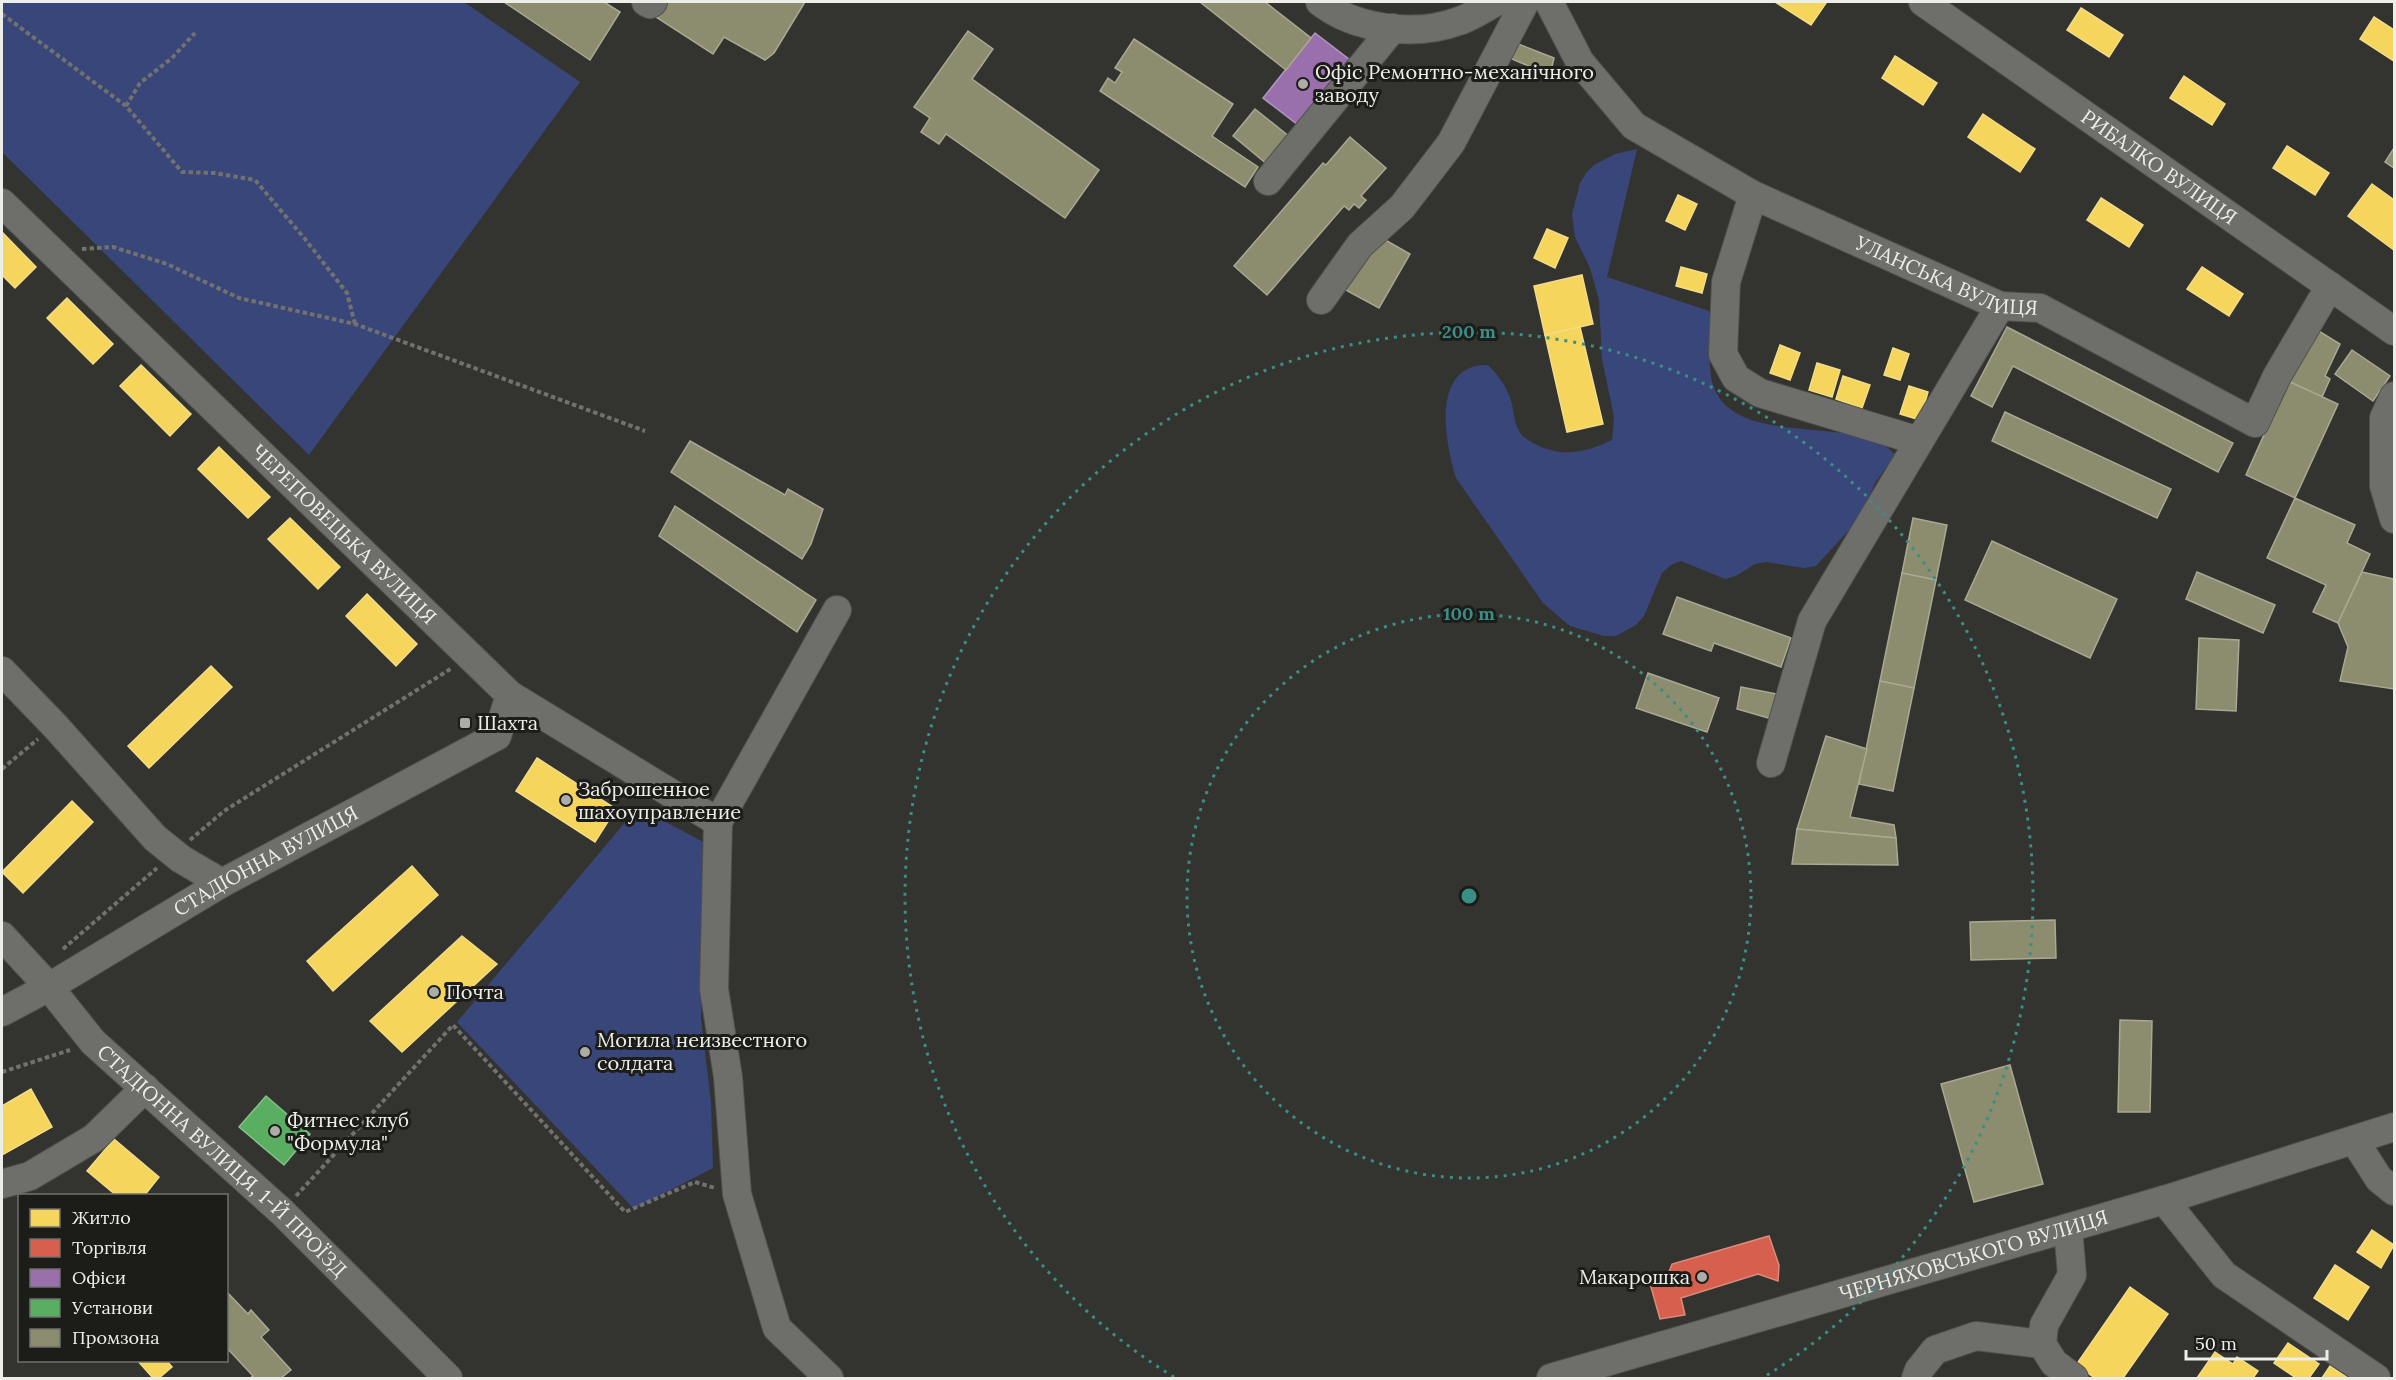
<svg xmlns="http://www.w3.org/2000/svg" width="2396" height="1380" viewBox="0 0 2396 1380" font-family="Lora,serif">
	<rect width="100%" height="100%" fill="#33342f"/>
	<g fill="#394679">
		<polygon points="2,2 464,2 580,82 309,455 2,152"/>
		<path d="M1637 149 1607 277 1709 311C1714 337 1704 368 1716 392 1743 448 1863 414 1895 455L1875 483 1861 517 1816 566 1804 568 1766 562 1755 564 1736 576 1725 579 1681 561 1671 565 1662 573 1644 616 1636 625 1616 636H1604L1570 626 1543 603 1456 478C1445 443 1430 364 1488 365 1496 373 1505 384 1509 395 1514 406 1513 421 1519 431 1523 438 1530 441 1537 445 1563 458 1587 452 1612 440L1614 417 1602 359 1599 300 1590 268 1575 237 1572 214 1580 183 1586 173 1594 165 1615 154Z"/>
		<polygon points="638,807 705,843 701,1019 711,1102 713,1168 634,1209 457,1022"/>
	</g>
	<g fill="#f6d55c" stroke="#f3dc87" stroke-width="1.5">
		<polygon points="1775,2 1824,2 1826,3 1811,25"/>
		<polygon points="2081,8 2123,35 2109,57 2067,30"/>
		<polygon points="2374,17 2394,30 2394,61 2360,39"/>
		<polygon points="1895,56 1937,83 1923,105 1882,78"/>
		<polygon points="2184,76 2225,104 2212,125 2170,98"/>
		<polygon points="1983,114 2035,149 2020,172 1968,137"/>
		<polygon points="2287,146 2329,173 2315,195 2273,168"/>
		<polygon points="2372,184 2394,200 2394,250 2348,216"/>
		<polygon points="1678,195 1697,204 1685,230 1666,221"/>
		<polygon points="2101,198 2143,225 2129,247 2087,220"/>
		<polygon points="1547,229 1568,238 1555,268 1534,258"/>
		<polygon points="2,232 36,267 15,288 2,275"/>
		<polygon points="1681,267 1707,274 1702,293 1676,286"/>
		<polygon points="2202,267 2243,294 2229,316 2187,289"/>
		<polygon points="1582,275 1593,324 1545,335 1534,286"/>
		<polygon points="67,298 113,344 93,364 47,318"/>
		<polygon points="1580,327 1603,424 1567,432 1545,335"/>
		<polygon points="1780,345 1800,353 1790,380 1770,373"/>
		<polygon points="1893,348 1909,354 1900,380 1884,375"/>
		<polygon points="1817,363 1840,370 1832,397 1809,390"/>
		<polygon points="141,365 191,414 170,436 120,386"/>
		<polygon points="1843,376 1870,385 1862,408 1836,399"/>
		<polygon points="1909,386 1928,392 1920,420 1900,414"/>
		<polygon points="219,447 270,497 248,518 198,469"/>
		<polygon points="290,518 340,567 318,589 268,539"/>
		<polygon points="367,594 417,644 396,666 346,616"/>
		<polygon points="211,666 232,687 149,768 128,746"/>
		<polygon points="537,758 616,809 595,842 516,791"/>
		<polygon points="72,801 93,822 23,893 2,872"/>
		<polygon points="412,866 438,895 333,991 307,961"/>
		<polygon points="462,936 497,964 402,1052 370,1021"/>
		<polygon points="31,1089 52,1127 2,1155 2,1106"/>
		<polygon points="114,1139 159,1177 144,1196 117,1196 87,1171"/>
		<polygon points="2372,1230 2394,1245 2381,1268 2357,1252"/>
		<polygon points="2335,1265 2369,1287 2348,1320 2314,1298"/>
		<polygon points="2130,1287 2168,1314 2123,1378 2095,1378 2076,1365"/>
		<polygon points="2288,1343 2319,1364 2309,1378 2296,1378 2274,1363"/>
		<polygon points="2215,1352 2233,1364 2237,1357 2258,1371 2253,1378 2197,1378"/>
		<polygon points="137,1360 166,1360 172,1367 159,1378 153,1378"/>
		<polygon points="2330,1366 2348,1378 2322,1378"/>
	</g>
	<polygon fill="#d6604d" stroke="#dd8b7c" stroke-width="1.5" points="1769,1236 1779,1265 1778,1281 1758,1274 1681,1298 1685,1315 1660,1319 1649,1280 1669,1272 1672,1264"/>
	<polygon fill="#9970ab" stroke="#b296be" stroke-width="1.5" points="1315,33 1350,60 1298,125 1263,98"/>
	<polygon fill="#5aae61" stroke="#86c18a" stroke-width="1.5" points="266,1096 310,1134 284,1165 239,1127"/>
	<g fill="#8c8c6e" stroke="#a9a993" stroke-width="1.5">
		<polygon points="504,2 604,2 620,12 590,60"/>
		<polygon points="666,2 805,2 774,53 765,60 724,37 713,54 656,17"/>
		<polygon points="1200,2 1265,2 1311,38 1286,70"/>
		<polygon points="968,31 993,49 972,79 1099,170 1065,218 946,134 939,144 921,132 930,118 914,107"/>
		<polygon points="1134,39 1233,104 1212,136 1258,167 1245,187 1100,91 1108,78 1115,83 1122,72 1115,68"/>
		<polygon points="1508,40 1554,58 1550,75 1505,56"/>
		<polygon points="1255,109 1295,141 1273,169 1233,136"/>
		<polygon points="1350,137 1386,168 1361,196 1366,200 1359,208 1354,204 1349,210 1344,206 1267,295 1234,266 1323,163 1326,165"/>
		<polygon points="2394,148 2394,168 2385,162"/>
		<polygon points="1373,233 1410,254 1379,308 1342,288"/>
		<polygon points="2007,327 2233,443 2218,472 2013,366 1992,407 1971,396"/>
		<polygon points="2317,330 2340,344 2325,376 2330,379 2322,397 2288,381"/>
		<polygon points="2352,350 2390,376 2373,401 2335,374"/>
		<polygon points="2288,381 2338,404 2295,498 2246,475"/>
		<polygon points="2005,412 2171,489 2157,518 1992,441"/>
		<polygon points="690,441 785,495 788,489 823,509 811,544 802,559 671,472"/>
		<polygon points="2295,498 2355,525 2347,543 2370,554 2338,623 2313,612 2326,585 2267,558"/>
		<polygon points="675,506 816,600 797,632 659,536"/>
		<polygon points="1913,518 1947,525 1936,580 1902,573"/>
		<polygon points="1992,541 2117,599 2090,658 1965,600"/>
		<polygon points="2197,572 2275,605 2263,633 2186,599"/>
		<polygon points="2362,572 2394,579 2394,689 2340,681 2348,647 2338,623"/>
		<polygon points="1902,573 1936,580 1914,688 1880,681"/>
		<polygon points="1677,597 1791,638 1781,667 1714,643 1711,651 1663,634"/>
		<polygon points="2199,638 2239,640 2236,711 2196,709"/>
		<polygon points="1648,673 1719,698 1707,732 1636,708"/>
		<polygon points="1880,681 1914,688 1893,791 1859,784"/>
		<polygon points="1741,687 1777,694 1772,719 1737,709"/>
		<polygon points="1826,736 1867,749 1850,817 1894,825 1896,838 1797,829"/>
		<polygon points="1797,829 1896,838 1898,865 1792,864"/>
		<polygon points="2055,920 2056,958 1971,960 1970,922"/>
		<polygon points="2120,1020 2152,1021 2150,1112 2118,1112"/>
		<polygon points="2010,1065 2043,1184 1974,1202 1941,1084"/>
		<polygon points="226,1291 248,1314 251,1310 269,1330 261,1337 291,1370 281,1378 250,1378 253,1376 226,1347"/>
	</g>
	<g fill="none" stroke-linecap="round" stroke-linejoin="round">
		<g stroke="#51524e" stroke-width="30">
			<g id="minor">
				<polyline points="646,2 650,4 653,2"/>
				<path d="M1320 2C1356 30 1416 37 1459 21 1472 17 1484 8 1496 2"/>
				<path id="s1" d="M1549 2 1580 62 1634 126 1753 195 2000 306 2040 308 2255 423 2277 376 2330 286"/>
				<path id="s2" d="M1923 2 2394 331"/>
				<polyline points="1268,181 1393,28"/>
				<polyline points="1753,195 1726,282 1723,354 1736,378 1760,393 1919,441"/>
				<path id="s3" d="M2 203 510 695 718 822"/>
				<polyline points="1321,300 1360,245 1402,207 1451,143 1525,2"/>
				<polyline points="2394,396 2384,418 2384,486 2394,519"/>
				<polyline points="2,671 56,727 155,838 181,859 222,883"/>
				<polyline points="1771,763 1812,621 2000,306"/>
				<path id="s4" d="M2 936 49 987 93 1042 282 1212 448 1378"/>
				<path id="s5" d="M2 1012 49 987 222 883 497 736 510 695"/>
				<polyline points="2354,1140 2379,1179 2394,1191"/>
				<polyline points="2,1184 30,1176 94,1138 145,1088"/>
				<polyline points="2164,1200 2224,1275 2376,1378"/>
				<polyline points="2068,1228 2072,1275 2044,1325 2042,1344 2054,1363 2074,1378"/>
				<polyline points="829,1378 777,1328 737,1194 728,1077 714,989 718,822 837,610"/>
				<path id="s6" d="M1551 1378 2164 1200 2394 1127"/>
				<polyline points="1916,1378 1919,1370 1935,1350 1976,1336 2042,1344"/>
			</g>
		</g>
		<g stroke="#71716f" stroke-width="4" stroke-dasharray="4.5 3" stroke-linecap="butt">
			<polyline points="2,14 126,106 182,172 214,173 255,180 305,239 347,293 355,324"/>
			<polyline points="126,106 140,83 172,58 195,33"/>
			<polyline points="82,249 113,247 167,264 239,298 355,324 645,431"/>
			<polyline points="2,769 38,739"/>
			<polyline points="190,840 224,811 452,668"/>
			<polyline points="63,949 157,868"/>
			<polyline points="2,1072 70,1050"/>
			<polyline points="296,1196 453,1025 625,1212 695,1182 715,1188"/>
		</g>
		<use href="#minor" stroke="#6e6f6b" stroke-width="28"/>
	</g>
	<g fill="none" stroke="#3b8e87" stroke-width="3" stroke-dasharray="3 6">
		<circle cx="1469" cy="896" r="282"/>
		<path d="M1174 1377A564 564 0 1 1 1764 1377"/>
	</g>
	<g fill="#acada9" stroke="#1c1c19" stroke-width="2">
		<circle cx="1303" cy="84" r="6"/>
		<rect x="459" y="717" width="12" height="12" rx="3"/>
		<circle cx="566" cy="800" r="6"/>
		<circle cx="434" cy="992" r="6"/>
		<circle cx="585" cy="1052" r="6"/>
		<circle cx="275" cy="1131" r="6"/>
		<circle cx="1702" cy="1277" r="6"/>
	</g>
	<g text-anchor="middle" stroke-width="6" stroke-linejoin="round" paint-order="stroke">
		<g font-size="20" fill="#edeeea" stroke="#1c1c19" text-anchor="start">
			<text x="1315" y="79">Офіс Ремонтно-механічного<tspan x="1315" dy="23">заводу</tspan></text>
			<text x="477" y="730">Шахта</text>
			<text x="578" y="796">Заброшенное<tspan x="578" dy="23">шахоуправление</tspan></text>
			<text x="446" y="999">Почта</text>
			<text x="597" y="1047">Могила неизвестного<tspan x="597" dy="23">солдата</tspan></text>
			<text x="287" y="1127">Фитнес клуб<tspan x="287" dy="23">"Формула"</tspan></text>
			<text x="1690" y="1284" text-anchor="end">Макарошка</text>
		</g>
		<g font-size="20" fill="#edeeea" stroke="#1c1c19">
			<text dy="7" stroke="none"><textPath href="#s2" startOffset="288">РИБАЛКО ВУЛИЦЯ</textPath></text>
			<text dy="7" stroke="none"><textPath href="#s1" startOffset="500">УЛАНСЬКА ВУЛИЦЯ</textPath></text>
			<text dy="7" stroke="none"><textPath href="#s3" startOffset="476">ЧЕРЕПОВЕЦЬКА ВУЛИЦЯ</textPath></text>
			<text dy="7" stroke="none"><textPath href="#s5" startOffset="304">СТАДІОННА ВУЛИЦЯ</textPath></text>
			<text dy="7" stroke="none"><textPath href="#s4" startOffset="315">СТАДІОННА ВУЛИЦЯ, 1-Й ПРОЇЗД</textPath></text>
			<text dy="7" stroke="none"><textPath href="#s6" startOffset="440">ЧЕРНЯХОВСЬКОГО ВУЛИЦЯ</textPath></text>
		</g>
	</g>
	<circle cx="1469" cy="896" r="9" fill="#3b8e87" stroke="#1c1c19" stroke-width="3"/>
	<g font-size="18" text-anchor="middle" font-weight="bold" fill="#3b8e87" stroke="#1c1c19" stroke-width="6" stroke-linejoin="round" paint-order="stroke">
		<text x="1469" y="338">200 m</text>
		<text x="1469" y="620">100 m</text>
	</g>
	<rect width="2396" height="1380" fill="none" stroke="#edeeea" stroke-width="6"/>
	<rect x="18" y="1194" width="210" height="168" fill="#1c1c19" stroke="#70706d" stroke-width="1.5"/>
	<rect x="30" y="1209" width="30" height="18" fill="#f6d55c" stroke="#70706d" stroke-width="1.5"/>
	<text x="72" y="1224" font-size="18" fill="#edeeea">Житло</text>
	<rect x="30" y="1239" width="30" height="18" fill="#d6604d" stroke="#70706d" stroke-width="1.5"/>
	<text x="72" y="1254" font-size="18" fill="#edeeea">Торгівля</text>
	<rect x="30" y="1269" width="30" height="18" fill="#9970ab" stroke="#70706d" stroke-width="1.5"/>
	<text x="72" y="1284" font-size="18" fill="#edeeea">Офіси</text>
	<rect x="30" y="1299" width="30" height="18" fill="#5aae61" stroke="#70706d" stroke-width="1.5"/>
	<text x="72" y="1314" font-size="18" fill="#edeeea">Установи</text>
	<rect x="30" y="1329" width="30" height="18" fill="#8c8c6e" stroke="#70706d" stroke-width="1.5"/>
	<text x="72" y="1344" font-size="18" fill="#edeeea">Промзона</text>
	<path d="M2186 1350v9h141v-9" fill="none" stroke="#edeeea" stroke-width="3"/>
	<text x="2195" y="1350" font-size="18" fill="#edeeea" stroke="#1c1c19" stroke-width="4.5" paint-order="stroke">50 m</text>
</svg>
